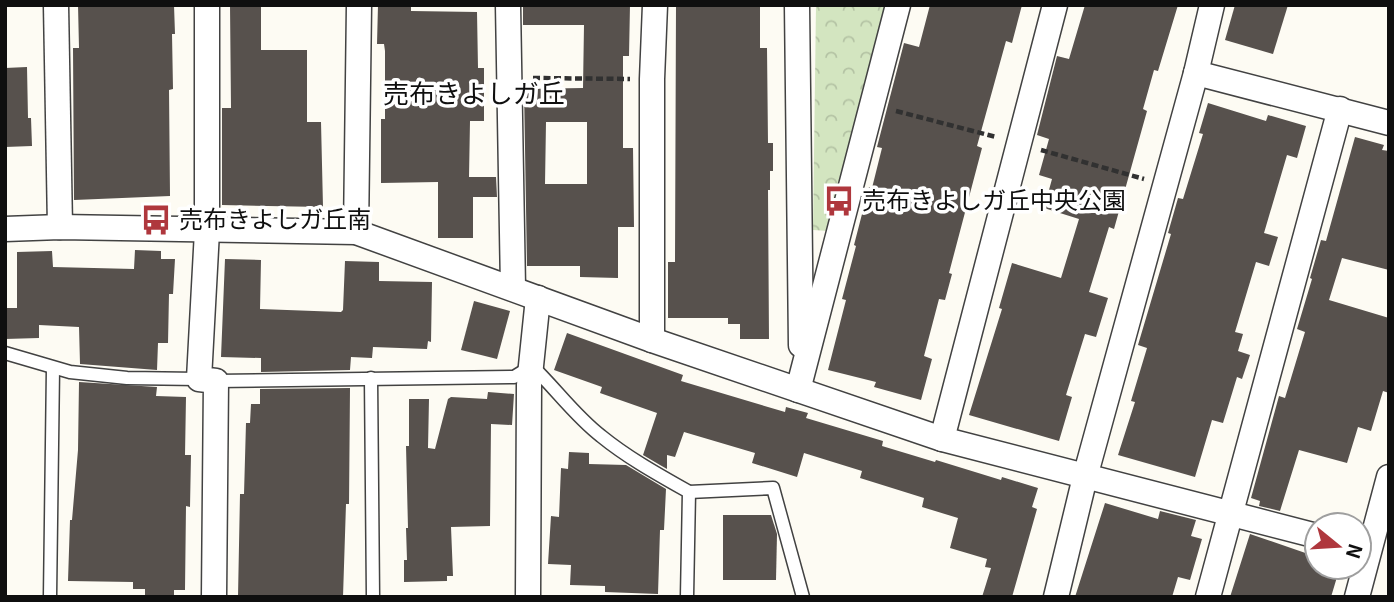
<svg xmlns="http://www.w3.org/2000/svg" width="1394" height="602" viewBox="0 0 1394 602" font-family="Georgia,'Noto Sans JP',serif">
	<defs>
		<pattern id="park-crowns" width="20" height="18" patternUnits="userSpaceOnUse" patternTransform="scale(1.75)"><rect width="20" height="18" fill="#d3e5c0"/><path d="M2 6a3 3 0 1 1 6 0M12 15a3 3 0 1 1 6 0" fill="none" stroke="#b4c3a4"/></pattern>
	</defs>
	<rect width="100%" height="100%" fill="#fdfbf3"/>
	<polygon fill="url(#park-crowns)" points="816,5 887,5 828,231 813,230"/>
	<g fill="#57514d" fill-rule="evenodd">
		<polygon points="78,5 174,5 175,34 172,34 173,89 169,90 170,196 74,200 73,48 79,48"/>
		<polygon points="230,5 261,5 261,50 307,50 307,122 321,122 323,207 222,205 222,108 231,108"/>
		<polygon points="378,5 411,5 411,11 477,12 478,68 484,68 484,121 470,121 469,177 496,177 497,197 473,197 473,238 438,238 438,182 381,183 381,119 385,119 385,51 384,44 377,44"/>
		<path d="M523 5H630L629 56H623V148H633L634 227H618V278L580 277V266H527L524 89 583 88 584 25H523ZM546 122H587V184H545Z"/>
		<polygon points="676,5 760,5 760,48 767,48 768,143 773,143 773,171 770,171 770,190 768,190 769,339 740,339 740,324 728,324 728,318 668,318 668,262 675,262"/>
		<polygon points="930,5 1022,5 1012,43 1006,41 977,146 982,148 949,273 952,274 945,300 939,299 924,356 932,359 921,400 874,387 876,382 828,370 846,300 842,299 856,246 854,245 869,187 872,188 882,148 877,147 904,43 919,47"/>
		<polygon points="1085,5 1178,5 1158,71 1154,70 1143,109 1147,111 1114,229 1109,227 1089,292 1108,298 1096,337 1085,334 1066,395 1072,397 1059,441 969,415 1002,309 999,308 1012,263 1061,278 1079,219 1044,208 1052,179 1039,175 1049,139 1037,135 1057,56 1069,59"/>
		<polygon points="1235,5 1288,5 1273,54 1225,40"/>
		<polygon points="27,67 28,118 31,118 32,146 5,147 5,68"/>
		<polygon points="1208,103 1266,121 1268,115 1306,126 1297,158 1287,155 1264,233 1278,237 1269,266 1256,262 1235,332 1243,334 1238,351 1250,355 1242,379 1237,377 1223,423 1212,420 1195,477 1118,455 1135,402 1131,401 1147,348 1138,345 1171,234 1168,233 1178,198 1183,199 1203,134 1199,133"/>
		<polygon points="1355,137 1384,145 1382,150 1389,151 1389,270 1342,258 1329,300 1389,318 1389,393 1383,391 1371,431 1358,427 1347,463 1299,450 1280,511 1259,506 1260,501 1251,498 1279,396 1285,398 1305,332 1297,329 1312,279 1310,278 1321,240 1326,241"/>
		<polygon points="135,250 161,251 161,259 175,259 173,294 169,294 168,343 158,343 157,370 80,364 79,327 39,325 39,338 5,339 5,308 17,308 17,252 52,251 53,267 134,269"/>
		<polygon points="225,259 261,260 260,309 341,312 343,310 345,261 379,262 379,281 432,282 431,342 428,341 427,349 373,347 372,358 351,357 350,370 261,372 261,358 221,357"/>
		<polygon points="474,301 510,311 497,359 461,350"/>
		<polygon points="567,333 683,375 681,381 785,412 786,407 808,413 806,418 883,441 882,446 935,462 936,460 1001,480 1002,477 1038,488 1032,507 1037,509 1012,597 982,597 991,568 985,567 987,559 950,548 958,518 922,507 924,498 860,478 862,471 804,453 797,477 752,463 755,453 684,432 675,457 667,455 667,469 660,465 643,455 657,413 600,393 602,387 554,370"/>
		<polygon points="79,382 157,387 156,396 186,397 185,455 191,455 190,507 186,506 185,590 174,590 174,597 145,597 145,589 133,589 133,582 68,581 70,520 72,520 78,450"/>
		<polygon points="350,388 349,504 346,504 343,597 238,597 240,494 244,494 246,423 250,423 251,404 260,404 260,389"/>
		<polygon points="488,392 514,394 512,425 491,424 490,526 451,527 453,576 447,576 447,581 404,582 404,560 407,560 406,528 408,528 406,446 409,446 409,399 429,399 428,448 435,449 448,399 451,397 487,399"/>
		<polygon points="569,452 589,453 589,464 626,465 666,489 664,530 660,530 658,594 605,592 605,586 570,585 571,565 548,564 551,516 559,517 561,468 568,469"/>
		<polygon points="1105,503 1158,519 1160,511 1196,520 1191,536 1202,539 1190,580 1178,577 1172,597 1075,597"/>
		<polygon points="723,515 771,515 777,534 776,580 723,580"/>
		<polygon points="1250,534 1317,557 1317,567 1340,567 1331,597 1230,597"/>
	</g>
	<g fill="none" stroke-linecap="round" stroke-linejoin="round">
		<g stroke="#424242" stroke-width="15">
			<g id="lane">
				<polyline points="5,353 70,372 127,378 199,379"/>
				<polyline points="371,378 373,597"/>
				<path d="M216 381 514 377 532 366C556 389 575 416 601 436 628 458 659 475 689 492L687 597"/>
				<polyline points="689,492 773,488 803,597"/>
				<polyline points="50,597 53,368"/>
			</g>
		</g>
		<g stroke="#424242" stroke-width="27">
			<g id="street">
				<polyline points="56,5 60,227"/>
				<polyline points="207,5 207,231 199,379 216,381 214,597"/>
				<polyline points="508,5 513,288"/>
				<polyline points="797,5 801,345"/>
				<polyline points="1196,73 1389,123"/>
				<polyline points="5,229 60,227 356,232 652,340 942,439 1317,536"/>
				<polyline points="356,232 359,5"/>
				<polyline points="652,340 652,79 655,5"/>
				<polyline points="798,390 898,5"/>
				<polyline points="942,439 1055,5"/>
				<polyline points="528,597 529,385 538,298"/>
				<polyline points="1056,597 1085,477 1196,73 1212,5"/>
				<polyline points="1208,597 1340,109"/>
				<polyline points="1357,597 1389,477"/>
			</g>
		</g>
		<g stroke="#313131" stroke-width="4.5" stroke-dasharray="7 3.5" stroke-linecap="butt">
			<polyline points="533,78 630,79"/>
			<polyline points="896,111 996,137"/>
			<polyline points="1041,150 1144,179"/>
		</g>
		<use href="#lane" stroke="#fff" stroke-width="12"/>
		<use href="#street" stroke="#fff" stroke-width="24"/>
	</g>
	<defs>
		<g id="bus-bare" transform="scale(2.415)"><path d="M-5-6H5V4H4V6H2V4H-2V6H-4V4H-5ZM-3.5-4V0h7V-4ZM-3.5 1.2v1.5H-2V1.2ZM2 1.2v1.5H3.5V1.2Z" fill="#af373d" stroke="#fff" stroke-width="2.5" paint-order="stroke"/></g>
	</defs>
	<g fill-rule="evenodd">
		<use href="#bus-bare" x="839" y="201"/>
		<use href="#bus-bare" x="156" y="220"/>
	</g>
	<g text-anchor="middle" stroke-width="7" stroke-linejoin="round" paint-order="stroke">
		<g font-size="24" fill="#0f0f0f" stroke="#fff" text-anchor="start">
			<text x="862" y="209">売布きよしガ丘中央公園</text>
			<text x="179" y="228">売布きよしガ丘南</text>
		</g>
		<g font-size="26" fill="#0f0f0f" stroke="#fff">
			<text x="474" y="103">売布きよしガ丘</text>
		</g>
	</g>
	<rect width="1394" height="602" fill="none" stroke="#0f0f0f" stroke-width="14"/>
	<g transform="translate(1338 546) rotate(108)"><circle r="33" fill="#ffffff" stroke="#9f9f9f" stroke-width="2"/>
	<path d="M0-5L12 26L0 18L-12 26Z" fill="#af373d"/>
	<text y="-10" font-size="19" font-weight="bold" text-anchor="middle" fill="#0f0f0f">N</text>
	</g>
</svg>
